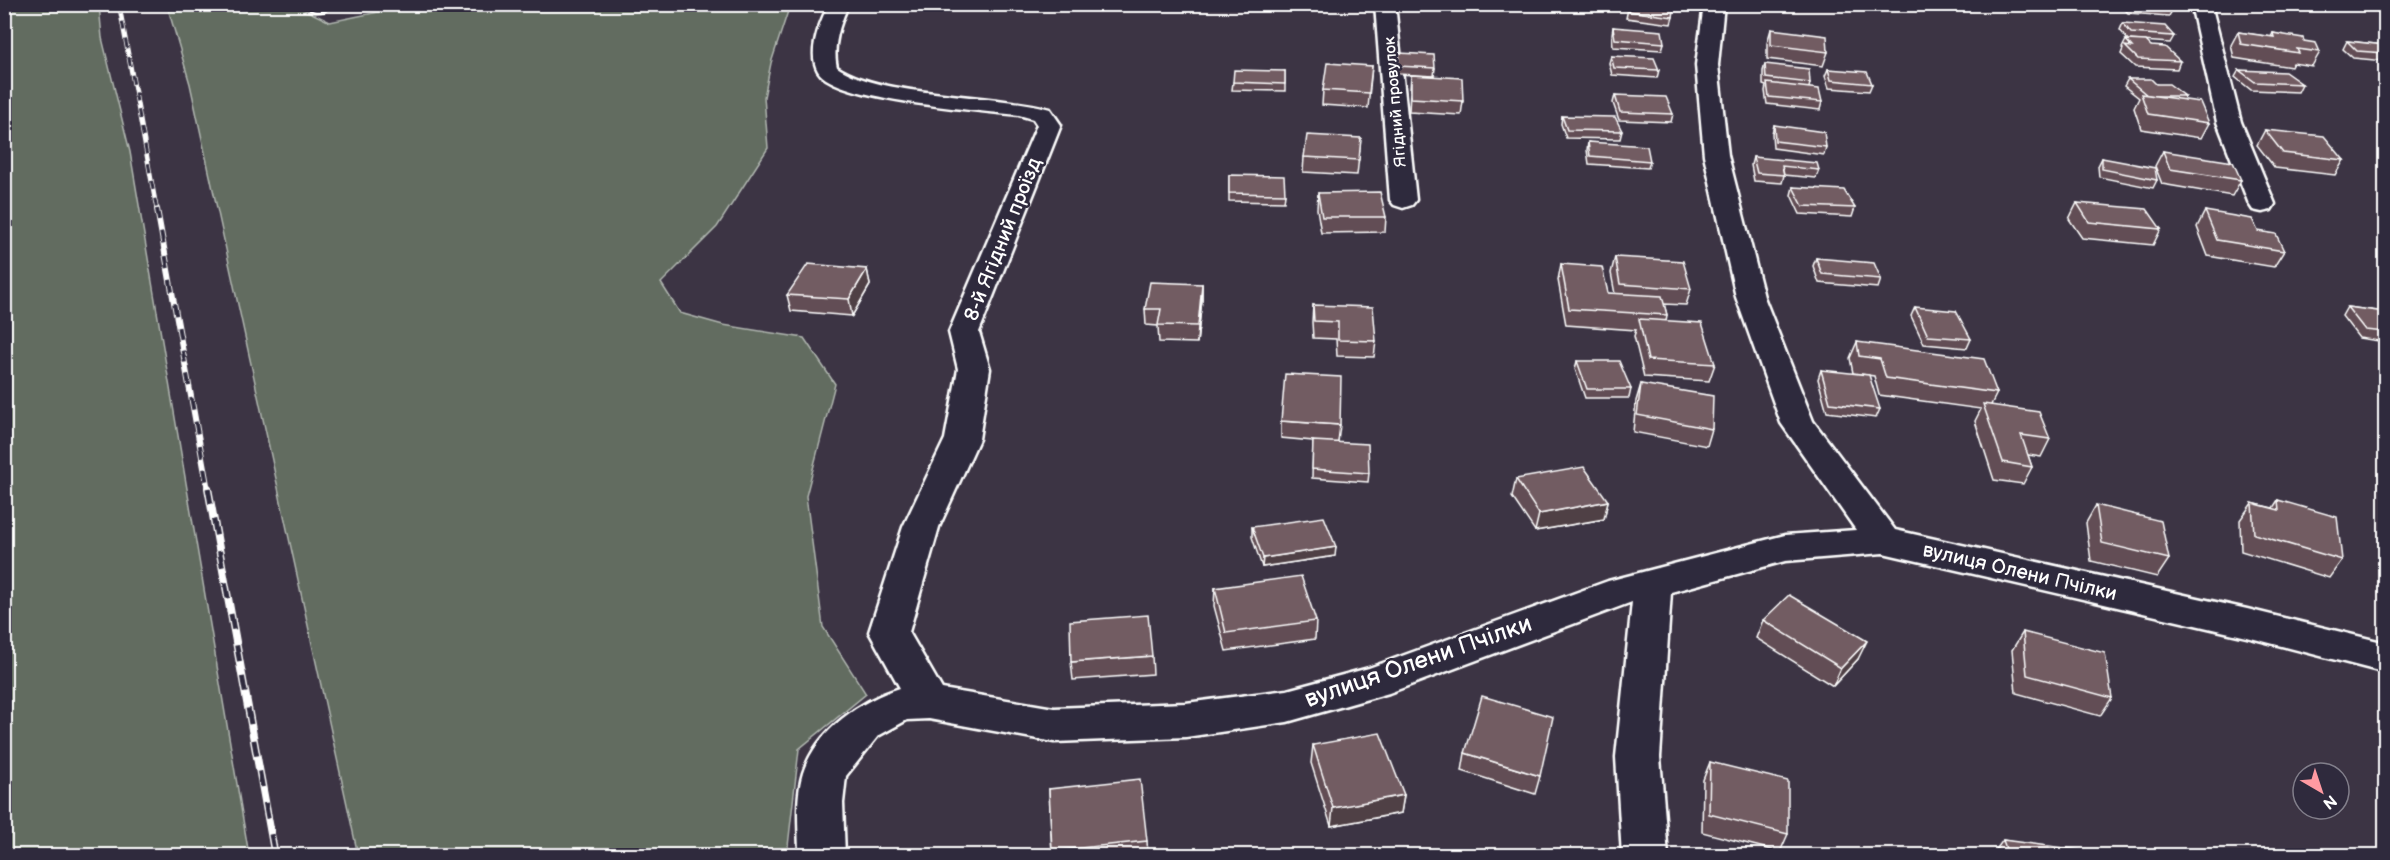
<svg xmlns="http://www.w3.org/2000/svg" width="2390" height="860" viewBox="0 0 2390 860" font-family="'Balsamiq Sans',sans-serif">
	<rect width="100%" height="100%" fill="#3c3444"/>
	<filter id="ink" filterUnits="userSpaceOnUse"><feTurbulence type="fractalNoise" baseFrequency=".0167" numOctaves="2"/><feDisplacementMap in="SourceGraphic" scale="12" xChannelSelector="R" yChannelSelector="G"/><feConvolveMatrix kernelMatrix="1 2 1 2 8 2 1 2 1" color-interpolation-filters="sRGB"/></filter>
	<g filter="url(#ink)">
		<g fill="#626c60" stroke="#b0b6b0" stroke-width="1.5">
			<polygon points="5,4 99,5 102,38 130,152 249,855 5,855"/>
			<polygon points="412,5 790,5 771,63 764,97 768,148 717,227 661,283 680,313 723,325 804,338 835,384 806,496 823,627 866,694 799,749 787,855 358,855 190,84 167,5 295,5 330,22"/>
		</g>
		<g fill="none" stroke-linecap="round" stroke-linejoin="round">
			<g stroke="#fff" stroke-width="5">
				<g id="minor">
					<path d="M306 4H327L328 6 325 10C317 12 312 12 306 4Z"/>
					<path d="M829 4H849C840 22 832 47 837 67 884 98 991 93 1050 109L1061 125 979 332 990 369 979 439 939 527 909 632 942 689 1054 708 1186 703 1287 690 1369 668 1608 581 1785 535 1856 530 1781 423 1736 297 1704 155 1696 65 1704 4H1724L1718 65 1728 155 1764 297 1813 421 1895 530 2247 609 2386 643V673L2247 637 1883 553 1785 561 1671 592 1660 757 1668 856H1622L1616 757 1632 602 1389 693 1287 722 1186 737 1054 742 929 719 907 720 878 736 846 776 843 803 845 856H799C799 829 795 799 803 773 817 730 860 701 900 688L869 632 903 527 945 439 958 369 949 332 1037 125 1033 119 1019 115C983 111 834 100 818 71 807 52 820 22 829 4Z"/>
					<polygon points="1375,4 1395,4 1416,200 1412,205 1403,208 1394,205 1390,200"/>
					<polygon points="2191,4 2211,4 2241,122 2275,204 2271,210 2262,212 2253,210 2249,204 2217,122"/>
				</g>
			</g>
			<use href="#minor" fill="#2f2a3d" fill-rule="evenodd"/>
			<g stroke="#fff" stroke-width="4.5">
				<polyline id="rail-far2" points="119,4 157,211"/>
			</g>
			<g stroke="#fff" stroke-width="6">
				<polyline id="rail-far1" points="157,209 208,490"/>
			</g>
			<g stroke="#fff" stroke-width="8">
				<polyline id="rail" points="208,488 275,856"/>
			</g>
			<use href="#rail-far2" stroke="#2f2a3d" stroke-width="3" stroke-dasharray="9" stroke-linecap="butt"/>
			<use href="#rail-far1" stroke="#2f2a3d" stroke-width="4" stroke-dasharray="12" stroke-linecap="butt"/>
			<use href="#rail" stroke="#2f2a3d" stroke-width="5" stroke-dasharray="16" stroke-linecap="butt"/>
		</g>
		<g fill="#624e54" stroke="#fff" stroke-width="1.5">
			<polygon points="1629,4 1673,17 1671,24 1626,18"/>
			<polygon points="2120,4 2168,4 2173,9 2169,16 2128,13"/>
			<polygon points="2123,23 2174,36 2170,43 2128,40 2120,30"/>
			<polygon points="1613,27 1664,43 1662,50 1613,47 1612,34"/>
			<polygon points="1771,29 1828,52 1823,66 1767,59 1767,43"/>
			<polygon points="2238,32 2271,37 2273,33 2304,41 2320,52 2312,66 2293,63 2291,67 2234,58 2231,45"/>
			<polygon points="2126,40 2151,46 2180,61 2177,69 2135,67 2121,54 2123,49 2122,48"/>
			<polygon points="2347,41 2385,45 2385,61 2353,58 2343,49"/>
			<polygon points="1399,53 1435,68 1434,76 1397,74"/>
			<polygon points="1611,56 1659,70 1657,78 1612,75 1609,63"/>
			<polygon points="1765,64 1810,83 1809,88 1822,102 1820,110 1767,104 1765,91 1766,86 1763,85 1763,71"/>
			<polygon points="1372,66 1368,108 1322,105 1323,90"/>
			<polygon points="1828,69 1872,84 1869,91 1829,88 1825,76"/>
			<polygon points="2239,70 2302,84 2298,92 2251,90 2235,77"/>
			<polygon points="1285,71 1285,91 1232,90 1233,82"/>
			<polygon points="1411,75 1463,101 1461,115 1409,112 1410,90"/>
			<polygon points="2128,79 2156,84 2185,96 2183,100 2209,123 2201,138 2141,129 2134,108 2139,98 2124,86"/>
			<polygon points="1615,95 1673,114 1671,122 1619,120 1613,103"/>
			<polygon points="1562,116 1622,131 1620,139 1566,138 1561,124"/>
			<polygon points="1774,125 1826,147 1824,155 1773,148 1772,133"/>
			<polygon points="2265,130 2344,160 2335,175 2275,168 2257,145"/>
			<polygon points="1361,138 1357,175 1303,172 1304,157"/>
			<polygon points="1588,142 1650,161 1648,168 1589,164 1587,150"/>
			<polygon points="2163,151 2241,180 2232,196 2162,184 2155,166"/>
			<polygon points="1753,157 1819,170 1816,178 1784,175 1782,183 1754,181 1751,165"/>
			<polygon points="2102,158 2157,180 2153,188 2099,177 2098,166"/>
			<polygon points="1229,175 1285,194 1284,202 1229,201"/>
			<polygon points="1793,187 1855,208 1852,217 1800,214 1791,195"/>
			<polygon points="1318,193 1386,217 1385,232 1321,233 1317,209"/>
			<polygon points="2077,203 2161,229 2153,245 2082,238 2069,219"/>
			<polygon points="2205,211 2258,231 2284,251 2274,267 2208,256 2197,227"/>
			<polygon points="1615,257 1691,289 1686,305 1664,304 1667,315 1666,321 1715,364 1709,381 1644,377 1634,336 1636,330 1566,325 1558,280 1561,264 1608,293 1615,294 1611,273"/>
			<polygon points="1816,258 1881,279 1878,288 1819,283 1813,266"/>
			<polygon points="867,269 870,285 852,316 791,311 787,295"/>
			<polygon points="1202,284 1202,300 1197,343 1159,342 1158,326 1146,325 1145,309"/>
			<polygon points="1313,305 1376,341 1374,357 1337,356 1336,339 1313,338 1312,322"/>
			<polygon points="1915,307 1971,339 1967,348 1924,344 1911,316"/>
			<polygon points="2347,307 2385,312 2385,342 2359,338 2342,316"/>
			<polygon points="1857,342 1997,393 1991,405 2050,439 2041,457 2028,455 2032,467 2023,484 1994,480 1975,421 1981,409 1879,395 1874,376 1853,373 1850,358"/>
			<polygon points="1577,361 1631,389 1629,398 1585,398 1575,369"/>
			<polygon points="1821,370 1880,409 1876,418 1827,412 1818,379"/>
			<polygon points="1641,384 1712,429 1707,446 1633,432 1636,401"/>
			<polygon points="2385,395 2385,407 2381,401"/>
			<polygon points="1281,421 1340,425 1338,442 1369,473 1368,482 1312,478 1313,441 1281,438"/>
			<polygon points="1516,479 1608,501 1604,519 1535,531 1512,497"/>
			<polygon points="2278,500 2342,560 2329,578 2241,551 2240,520 2252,503 2273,508"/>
			<polygon points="2096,505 2169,559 2157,577 2091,561 2086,523"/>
			<polygon points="1252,527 1335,556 1262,567 1252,537"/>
			<polygon points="1215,588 1316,621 1315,639 1226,651 1214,606"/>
			<polygon points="1763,620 1858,659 1833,686 1756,638"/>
			<polygon points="2023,632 2112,698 2100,716 2016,693 2012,650"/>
			<polygon points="1152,656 1153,674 1073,680 1071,662"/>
			<polygon points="1313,745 1404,795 1401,813 1331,826 1311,763"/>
			<polygon points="1465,753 1540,776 1535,794 1462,771"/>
			<polygon points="1710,762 1788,834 1780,852 1702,832 1703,780"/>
			<polygon points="1049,789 1147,841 1148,855 1052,855"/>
			<polygon points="2003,840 2081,855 1992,855"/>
		</g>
		<g fill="#504045" stroke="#fff" stroke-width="1.5">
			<polygon points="867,269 870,285 852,316 849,299"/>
			<polygon points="1202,284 1202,300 1197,343 1198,326"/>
			<polygon points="1608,501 1604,519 1535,531 1539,514"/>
			<polygon points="1336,547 1335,556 1262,567 1263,558"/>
			<polygon points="1867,641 1858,659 1833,686 1841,668"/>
			<polygon points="1404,795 1401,813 1331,826 1333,808"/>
		</g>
		<g fill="#725b62" stroke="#fff" stroke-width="1.5">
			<polygon points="1629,4 1675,4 1673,17 1628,11"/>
			<polygon points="2129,4 2168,4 2173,9 2131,6"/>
			<polygon points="2123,23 2165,26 2174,36 2131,33"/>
			<polygon points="1613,27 1662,31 1664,43 1615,39"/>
			<polygon points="1771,29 1827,36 1828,52 1771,45"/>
			<polygon points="2238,32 2274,37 2273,33 2303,38 2304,41 2316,43 2320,52 2297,49 2299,53 2241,44"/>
			<polygon points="2126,40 2146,41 2151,46 2165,47 2180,61 2138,59 2125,46 2132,47"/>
			<polygon points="2347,41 2385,45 2385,53 2357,51"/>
			<polygon points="1399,53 1434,55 1435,68 1398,66"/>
			<polygon points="1611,56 1654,58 1659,70 1614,68"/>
			<polygon points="1327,63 1372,66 1369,93 1323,90"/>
			<polygon points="1765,64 1809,69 1810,83 1766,78"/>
			<polygon points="1828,69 1867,72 1872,84 1831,80"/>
			<polygon points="1234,70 1285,71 1285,84 1233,82"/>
			<polygon points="2239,70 2285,72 2302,84 2255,82"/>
			<polygon points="1411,75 1462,78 1463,101 1411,98"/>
			<polygon points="2128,79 2151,79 2156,84 2169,84 2185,96 2156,96 2147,95"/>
			<polygon points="1767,83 1819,89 1822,102 1769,97"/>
			<polygon points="2141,94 2200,102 2209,123 2148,114"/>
			<polygon points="1615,95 1666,97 1673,114 1620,112"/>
			<polygon points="1562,116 1615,117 1622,131 1567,130"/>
			<polygon points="1774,125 1824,132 1826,147 1775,141"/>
			<polygon points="2265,130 2324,136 2344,160 2283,153"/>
			<polygon points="1307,135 1361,138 1359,160 1304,157"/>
			<polygon points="1588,142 1647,146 1650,161 1590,156"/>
			<polygon points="2163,151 2233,162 2241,180 2170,169"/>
			<polygon points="1753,157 1817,163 1819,170 1782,166 1784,175 1757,173"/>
			<polygon points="2102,158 2155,168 2157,180 2102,169"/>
			<polygon points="1229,175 1284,176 1285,194 1229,193"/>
			<polygon points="1793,187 1844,190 1855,208 1803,206"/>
			<polygon points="1380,192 1386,217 1322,217 1318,193"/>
			<polygon points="2077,203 2147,209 2161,229 2089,222"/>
			<polygon points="2205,211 2252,219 2258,231 2276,234 2284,251 2217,240"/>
			<polygon points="1615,257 1683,261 1691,289 1620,284"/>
			<polygon points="1816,258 1874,263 1881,279 1822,274"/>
			<polygon points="808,264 867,269 849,299 787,295"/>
			<polygon points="1561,264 1602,267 1608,293 1662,296 1667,315 1569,309"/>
			<polygon points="1150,282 1202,284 1198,326 1158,325 1161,309 1145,309"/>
			<polygon points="1313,305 1373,307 1376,341 1338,340 1338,322 1314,321"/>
			<polygon points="1915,307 1956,311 1971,339 1928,336"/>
			<polygon points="2347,307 2385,312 2385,332 2365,330"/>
			<polygon points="1639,319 1702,323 1715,364 1648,360"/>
			<polygon points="1857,342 1984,359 1997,393 1886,378 1880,359 1859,356"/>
			<polygon points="1577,361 1619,361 1631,389 1587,389"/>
			<polygon points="1821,370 1869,375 1880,409 1830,403"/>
			<polygon points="1285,374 1341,377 1340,425 1281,421"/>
			<polygon points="1641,384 1713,396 1712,429 1637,415"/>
			<polygon points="1983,404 2039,412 2050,439 2021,435 2032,467 2003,462"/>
			<polygon points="1313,441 1368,444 1369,473 1312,469"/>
			<polygon points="1584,467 1608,501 1539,514 1516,479"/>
			<polygon points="2278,500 2337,517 2342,560 2254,534 2252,503 2279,510"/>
			<polygon points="2096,505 2161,521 2169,559 2102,543"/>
			<polygon points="1324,517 1336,547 1263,558 1252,527"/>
			<polygon points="1301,576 1316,621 1226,633 1215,588"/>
			<polygon points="1789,595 1867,641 1841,668 1763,620"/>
			<polygon points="1148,615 1152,656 1071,662 1070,621"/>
			<polygon points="2023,632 2105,653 2112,698 2027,675"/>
			<polygon points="1482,696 1553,717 1540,776 1465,753"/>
			<polygon points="1380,733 1404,795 1333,808 1313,745"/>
			<polygon points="1710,762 1788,781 1788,834 1709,814"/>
			<polygon points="1140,779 1147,841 1052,851 1049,789"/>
			<polygon points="2003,840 2079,850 2081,855 2008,855"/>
		</g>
	</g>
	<g text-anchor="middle" stroke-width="5" stroke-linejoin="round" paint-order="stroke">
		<g font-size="16" fill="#fff" stroke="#2f2a3d">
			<text transform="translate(1394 102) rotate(-95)" y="6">Ягідний провулок</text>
		</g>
		<g font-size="20" fill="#fff" stroke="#2f2a3d">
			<text transform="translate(1002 239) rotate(-68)" y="7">8-й Ягідний проїзд</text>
			<text transform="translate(2020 571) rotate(13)" y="7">вулиця Олени Пчілки</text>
		</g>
		<g font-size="24" fill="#fff" stroke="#2f2a3d">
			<text transform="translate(1418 661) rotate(-19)" y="8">вулиця Олени Пчілки</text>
		</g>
	</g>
	<rect width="2390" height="860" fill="none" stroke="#2f2a3d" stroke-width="24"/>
	<rect x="12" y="12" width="2366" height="836" fill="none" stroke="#fff" stroke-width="2" filter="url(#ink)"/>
	<g transform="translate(2321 791) rotate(141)"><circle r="28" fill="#2f2a3d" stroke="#827f8b" stroke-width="1.5"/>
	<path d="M0-4.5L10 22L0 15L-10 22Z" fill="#ff9aa2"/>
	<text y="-9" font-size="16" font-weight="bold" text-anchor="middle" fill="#ffffff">N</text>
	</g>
</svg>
